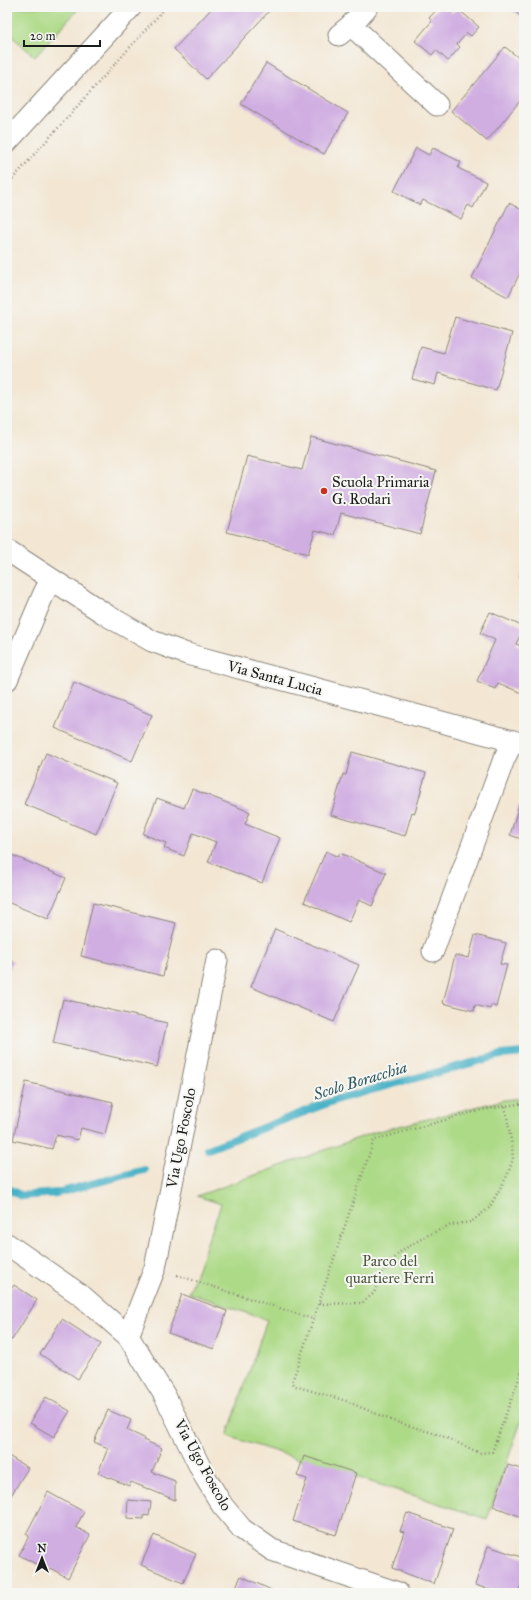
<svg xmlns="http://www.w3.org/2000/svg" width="531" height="1600" viewBox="0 0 531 1600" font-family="'IM FELL Great Primer',serif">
	<rect width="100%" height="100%" fill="#f6f6f2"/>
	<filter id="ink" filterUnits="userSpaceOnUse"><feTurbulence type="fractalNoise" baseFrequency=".025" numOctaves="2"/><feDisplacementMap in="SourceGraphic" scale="8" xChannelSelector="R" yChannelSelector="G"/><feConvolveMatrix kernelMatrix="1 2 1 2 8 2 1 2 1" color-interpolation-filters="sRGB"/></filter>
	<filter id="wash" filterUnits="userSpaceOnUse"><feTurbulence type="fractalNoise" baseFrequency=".012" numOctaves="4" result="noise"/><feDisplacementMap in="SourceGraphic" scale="16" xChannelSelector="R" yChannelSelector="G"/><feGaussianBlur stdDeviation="0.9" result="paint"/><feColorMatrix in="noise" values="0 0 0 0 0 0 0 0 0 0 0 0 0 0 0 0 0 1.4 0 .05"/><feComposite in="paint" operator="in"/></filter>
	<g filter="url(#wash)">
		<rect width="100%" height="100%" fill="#f3e7d4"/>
		<g fill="#adda87" stroke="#647b52">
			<polygon points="7,7 80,7 35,57 7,32"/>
			<polygon points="524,1098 524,1413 487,1519 227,1436 267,1320 189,1293 221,1204 197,1196 375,1132 504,1100"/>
		</g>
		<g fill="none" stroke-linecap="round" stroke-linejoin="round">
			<g stroke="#49b2c7" stroke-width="8">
				<polyline points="208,1149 338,1099 501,1055 524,1053"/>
				<polyline points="7,1188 21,1196 57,1193 144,1170"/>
			</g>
		</g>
		<g id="blocks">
			<g fill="#d0aee2">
				<polygon points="213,7 269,7 271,9 206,79 174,49"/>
				<polygon points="439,7 445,7 452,13 457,8 479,27 471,36 467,33 457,44 460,47 448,61 436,50 432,55 415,41 432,21 429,18"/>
				<polygon points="509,7 524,7 524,19"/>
				<polygon points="505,47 524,62 524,96 487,141 451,111"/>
				<polygon points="266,63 348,113 324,154 241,104"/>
				<polygon points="416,148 429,155 433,148 461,162 458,168 486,182 473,208 468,205 461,219 423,200 420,205 394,191"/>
				<polygon points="509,203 524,211 524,265 508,297 472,278"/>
				<polygon points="455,317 512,333 496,390 438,373 435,385 412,379 421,347 444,353"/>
				<polygon points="311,437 436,471 420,534 341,513 335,535 315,530 308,554 227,532 247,456 302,470"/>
				<polygon points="524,563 524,581 519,579"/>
				<polygon points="490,612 524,627 516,644 524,647 524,694 498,683 495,689 477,681 495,640 480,633"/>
				<polygon points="74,682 152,715 132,761 55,728"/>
				<polygon points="352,752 426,773 415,813 412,812 405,836 331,815 343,774 346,775"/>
				<polygon points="46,753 117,783 96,834 24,804"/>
				<polygon points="192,789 250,812 245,824 280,838 262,883 208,862 216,842 193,833 184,856 164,848 166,843 143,834 157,798 184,808"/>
				<polygon points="524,802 524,840 510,835 519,805 522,806"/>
				<polygon points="326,851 338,857 340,853 386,873 372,906 359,900 349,922 304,902"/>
				<polygon points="7,853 66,878 48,919 7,902"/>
				<polygon points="93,903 176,923 163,976 81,956"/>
				<polygon points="275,929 359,965 334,1022 251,987"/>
				<polygon points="475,935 506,943 500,964 507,965 496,1007 491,1005 490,1009 475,1005 474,1011 443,1003 455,955 469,958"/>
				<polygon points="7,959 13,961 7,974"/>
				<polygon points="63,999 167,1023 157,1067 53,1043"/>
				<polygon points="26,1082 113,1102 105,1134 81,1128 78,1140 56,1135 52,1149 13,1140"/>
				<polygon points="14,1285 37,1300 12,1340 7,1337 7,1295"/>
				<polygon points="182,1294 227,1311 214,1349 168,1333"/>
				<polygon points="62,1319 101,1344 78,1379 40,1354"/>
				<polygon points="46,1397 70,1411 54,1437 30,1423"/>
				<polygon points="108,1410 131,1420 127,1430 144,1438 143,1440 162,1448 152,1472 175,1481 175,1500 131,1482 129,1486 98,1473 108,1448 94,1442"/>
				<polygon points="7,1455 28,1468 7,1502"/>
				<polygon points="304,1456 356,1473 336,1535 293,1521 307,1479 297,1476"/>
				<polygon points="508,1465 524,1470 524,1518 493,1506"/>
				<polygon points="48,1492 84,1512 76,1527 90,1535 68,1578 50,1568 49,1571 19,1555 29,1536 26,1534"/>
				<polygon points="128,1500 151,1502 149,1516 144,1515 144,1519 127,1518"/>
				<polygon points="407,1513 453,1529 434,1584 392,1568 404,1532 400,1531"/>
				<polygon points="154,1535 196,1554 183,1583 141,1565"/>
				<polygon points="488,1546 524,1558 524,1576 518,1593 499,1593 475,1585"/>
				<polygon points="241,1576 278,1593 233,1593"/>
			</g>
		</g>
	</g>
	<g filter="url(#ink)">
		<use href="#blocks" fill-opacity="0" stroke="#888278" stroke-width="1"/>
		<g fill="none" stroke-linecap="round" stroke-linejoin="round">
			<g stroke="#888278" stroke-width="23">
				<g id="street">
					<polyline points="351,25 437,105"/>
					<polyline points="339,35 351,25 367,7"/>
					<polyline points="7,142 131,7"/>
					<polyline points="7,550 108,616 152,641 187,654 524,744"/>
					<polyline points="7,680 44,593 51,580"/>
					<polyline points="433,951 504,759 513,741"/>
					<polyline points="7,1244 82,1296 128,1336 165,1396 204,1475 222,1505 242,1529 272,1550 398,1593"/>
					<polyline points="128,1336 155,1268 217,960"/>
				</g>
			</g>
			<g stroke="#888278" stroke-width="2.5" stroke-dasharray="1 3" stroke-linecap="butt">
				<polyline points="7,185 166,7"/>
				<polyline points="524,1103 481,1110 374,1140 292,1382 295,1386 346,1401 393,1421 440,1435 480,1453 492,1452 524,1365"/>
				<polyline points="177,1275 313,1319"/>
				<polyline points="319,1304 362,1303 374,1293 382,1272 401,1251 428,1235 451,1225 471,1222 489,1208 507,1176 513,1159 512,1146 505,1105"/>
			</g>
			<use href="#street" stroke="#fff" stroke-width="21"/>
		</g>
	</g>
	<circle fill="#c8321e" stroke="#f6f6f2" stroke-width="1.5" cx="324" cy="491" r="4"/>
	<g text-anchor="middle" stroke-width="4" stroke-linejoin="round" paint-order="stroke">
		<g font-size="15" fill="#1c1c1c" stroke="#f6f6f2" text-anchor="start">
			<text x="332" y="487">Scuola Primaria<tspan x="332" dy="17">G. Rodari</tspan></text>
		</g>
		<g font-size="15" fill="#1c1c1c" stroke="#f6f6f2">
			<text transform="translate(275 678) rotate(15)" y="5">Via Santa Lucia</text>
			<text transform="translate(181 1138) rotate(-79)" y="5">Via Ugo Foscolo</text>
			<text transform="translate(203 1465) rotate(61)" y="5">Via Ugo Foscolo</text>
		</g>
		<g font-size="15" fill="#48553c" stroke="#f6f6f2">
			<text x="390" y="1266">Parco del<tspan x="390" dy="17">quartiere Ferri</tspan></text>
		</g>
		<g font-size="16" font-style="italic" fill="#2e5860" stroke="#f6f6f2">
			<text transform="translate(360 1080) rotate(-17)" y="6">Scolo Boracchia</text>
		</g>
	</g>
	<rect width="531" height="1600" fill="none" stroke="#f6f6f2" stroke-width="24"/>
	<g transform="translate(42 1558)" stroke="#f6f6f2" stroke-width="3" paint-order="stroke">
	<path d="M0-3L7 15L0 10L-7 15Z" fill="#1c1c1c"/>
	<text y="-6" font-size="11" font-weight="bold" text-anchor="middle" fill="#1c1c1c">N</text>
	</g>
	<path d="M24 40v6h76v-6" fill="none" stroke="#1c1c1c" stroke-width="2"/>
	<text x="30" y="40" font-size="12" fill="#1c1c1c" stroke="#f6f6f2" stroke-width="3" paint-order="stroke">20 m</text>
</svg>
